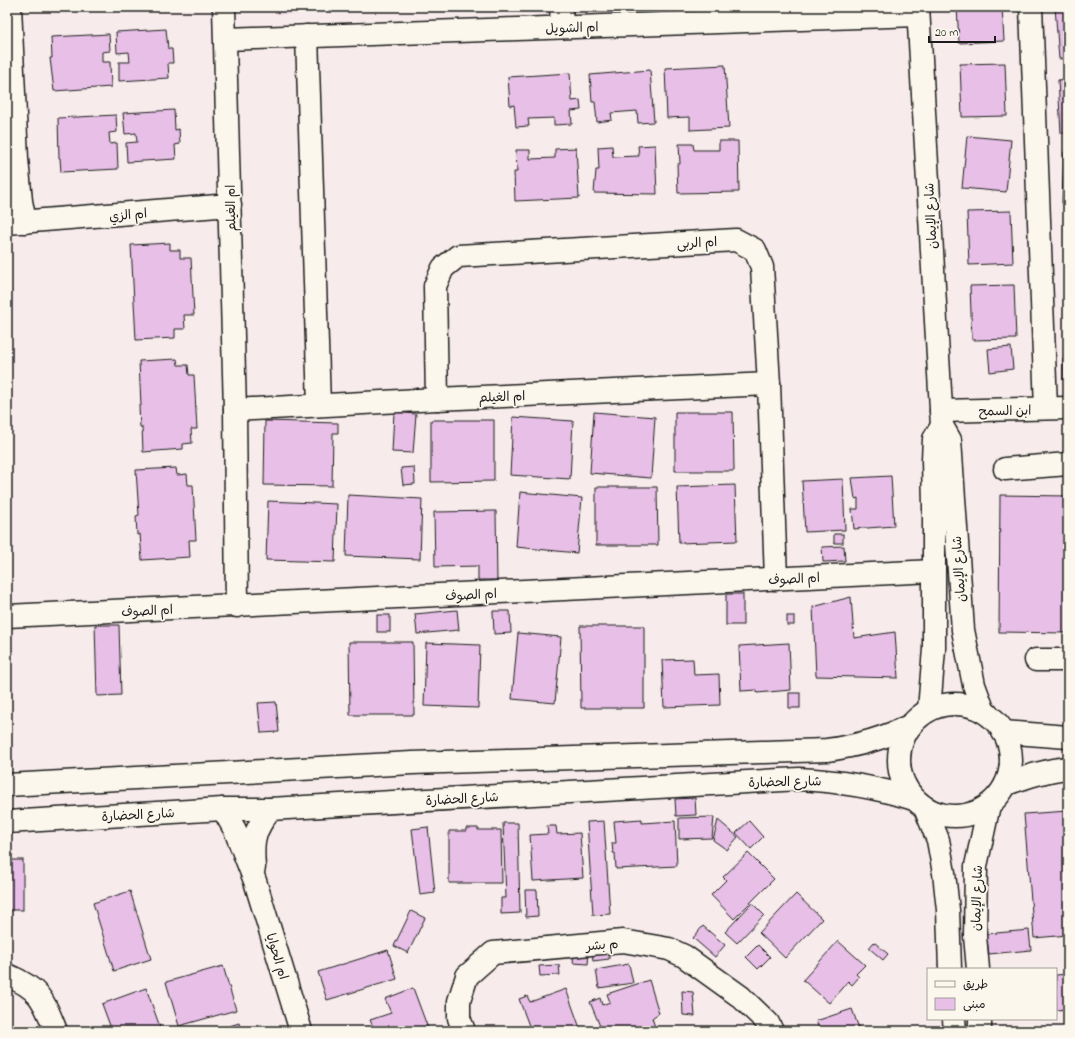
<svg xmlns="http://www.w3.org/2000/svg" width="1075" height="1038" viewBox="0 0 1075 1038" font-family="'Indie Flower','Playpen Sans Arabic',sans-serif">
	<rect width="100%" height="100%" fill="#f7eceb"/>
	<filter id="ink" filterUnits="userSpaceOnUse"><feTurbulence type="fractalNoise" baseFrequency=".025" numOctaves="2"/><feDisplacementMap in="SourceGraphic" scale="8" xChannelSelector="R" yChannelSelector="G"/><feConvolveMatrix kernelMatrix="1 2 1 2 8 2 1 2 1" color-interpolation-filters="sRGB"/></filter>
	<g filter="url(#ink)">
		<polygon fill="#f2deea" points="268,7 467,7 279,15"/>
		<g fill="#e7bfe7" stroke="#1c1c1c">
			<polygon points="57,7 115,7 58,10"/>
			<polygon points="957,7 1002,7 1004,41 959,43"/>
			<polygon points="1055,7 1068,7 1068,58 1059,59"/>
			<polygon points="166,29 168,49 172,49 173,63 168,63 169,78 119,81 119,62 130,62 129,52 117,53 116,32"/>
			<polygon points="109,34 110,51 102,52 102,62 110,62 111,87 54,91 50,58 52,58 51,37"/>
			<polygon points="1005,63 1007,116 962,117 960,64"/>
			<polygon points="725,65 729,128 690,130 690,117 667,118 665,68"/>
			<polygon points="650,70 654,122 638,123 637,111 611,113 612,120 597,122 595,102 592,102 590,75"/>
			<polygon points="570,73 572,101 580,100 581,110 571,111 572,124 554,125 554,118 528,119 529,126 516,127 514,105 510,106 508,77"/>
			<polygon points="1068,79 1068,133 1061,133 1058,80"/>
			<polygon points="174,110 175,130 179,129 180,144 175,145 176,159 127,162 126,143 137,142 136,133 125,134 123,113"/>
			<polygon points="116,115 117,132 109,133 110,144 117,143 118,169 61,172 60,158 59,158 58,118"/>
			<polygon points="967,136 1011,140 1006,192 962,188"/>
			<polygon points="719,141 738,141 739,192 678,193 677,164 680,164 679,144 693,144 694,150 719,150"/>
			<polygon points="655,145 657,194 594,193 596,170 599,170 598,147 612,146 613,157 639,156 638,146"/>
			<polygon points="576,148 579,198 515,201 514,172 517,172 516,150 530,150 530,159 555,158 555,149"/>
			<polygon points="1064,152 1068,152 1068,204 1062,203"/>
			<polygon points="1011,211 1013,263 969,265 967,212"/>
			<polygon points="1065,228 1068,228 1068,271"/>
			<polygon points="170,243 170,250 180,250 180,258 191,258 194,315 184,315 185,329 175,329 175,338 136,340 131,245"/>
			<polygon points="1014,285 1016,339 972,340 970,286"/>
			<polygon points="1011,347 1013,369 990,372 988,349"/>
			<polygon points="177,359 178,365 188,365 189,375 194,375 197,429 191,429 192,443 183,444 183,449 143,452 142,427 140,427 139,406 141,406 139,361"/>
			<polygon points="1063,359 1068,359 1068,379 1063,380"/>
			<polygon points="394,412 416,414 413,453 392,452"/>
			<polygon points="594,412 655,417 651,478 590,473"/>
			<polygon points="675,412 733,412 734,471 675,471"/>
			<polygon points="513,417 573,421 570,479 510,475"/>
			<polygon points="431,420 494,420 494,481 431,482"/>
			<polygon points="265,421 338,423 338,433 333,433 332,486 264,485"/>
			<polygon points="414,467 415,484 403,485 401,468"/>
			<polygon points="176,468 177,475 187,474 188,485 193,485 196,540 189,540 190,557 142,560 140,534 137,535 136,516 139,515 136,470"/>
			<polygon points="891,476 894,526 854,529 852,509 858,509 858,498 855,499 852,478"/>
			<polygon points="843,479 845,530 805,532 802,481"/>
			<polygon points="735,485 737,541 679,543 677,487"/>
			<polygon points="596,487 657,487 658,545 596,545"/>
			<polygon points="520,492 582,498 577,553 516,547"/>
			<polygon points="348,495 422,499 420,559 346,556"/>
			<polygon points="1000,495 1068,496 1068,633 999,632"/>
			<polygon points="268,501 337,504 335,562 266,560"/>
			<polygon points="496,511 497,580 478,580 478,566 435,567 434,512"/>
			<rect x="834" y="534" width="9" height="9"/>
			<polygon points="844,546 845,561 823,562 822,547"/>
			<rect x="726" y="594" width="17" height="31"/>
			<polygon points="851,597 854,638 895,632 898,678 816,676 813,607"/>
			<polygon points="457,610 459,630 417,634 415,614"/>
			<polygon points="493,611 510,611 511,633 494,634"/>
			<rect x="377" y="615" width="13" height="17"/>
			<rect x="787" y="616" width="7" height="9"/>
			<polygon points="95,625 119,625 121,695 97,696"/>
			<polygon points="580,626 644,626 644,708 581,708"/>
			<polygon points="518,633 561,637 555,703 512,699"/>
			<polygon points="349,642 413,642 414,715 350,715"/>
			<polygon points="426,643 480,645 478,708 424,706"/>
			<polygon points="789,643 791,690 757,693 757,690 741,691 739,646"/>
			<polygon points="693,659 694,675 719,674 720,705 664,707 662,660"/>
			<rect x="789" y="693" width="11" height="15"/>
			<polygon points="276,702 279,732 261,733 258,703"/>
			<polygon points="695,798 696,815 676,816 675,799"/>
			<polygon points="1068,811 1068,935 1034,938 1024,814"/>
			<polygon points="714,817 712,838 679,839 679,818"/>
			<polygon points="642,819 642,823 675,821 677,866 616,869 615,853 613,853 612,843 616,843 614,821"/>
			<polygon points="718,820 738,837 727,850 713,840"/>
			<polygon points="604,821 610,914 593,915 587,822"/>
			<polygon points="749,821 763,837 751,849 736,833"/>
			<polygon points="503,823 518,823 520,913 501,914 501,898 506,898"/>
			<polygon points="547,826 556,826 557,834 580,833 583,878 533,881 530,835 548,834"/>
			<polygon points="428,827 435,893 420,895 412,829"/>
			<polygon points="466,828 478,828 478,830 501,830 502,883 449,883 449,831 466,831"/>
			<polygon points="748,853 774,879 734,919 711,895 726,880 723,877"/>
			<rect x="7" y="860" width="16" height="50"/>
			<polygon points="525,890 537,890 538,916 526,917"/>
			<polygon points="130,891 151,959 114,971 93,903"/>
			<polygon points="796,894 822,919 785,958 759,933"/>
			<polygon points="752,903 764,915 737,943 725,932"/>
			<polygon points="411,911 425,918 408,953 394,946"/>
			<polygon points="703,926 725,945 715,957 693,938"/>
			<polygon points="1029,930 1031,950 989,954 986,934"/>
			<polygon points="838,941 865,965 856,974 859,977 852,985 848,981 829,1003 803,980"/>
			<polygon points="874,942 888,954 883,960 869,948"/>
			<polygon points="758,945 770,957 758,969 746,957"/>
			<polygon points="609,949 609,959 593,961 592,950"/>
			<polygon points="388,950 397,979 327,1000 318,972"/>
			<polygon points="574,952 589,952 588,964 573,963"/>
			<polygon points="629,964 633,983 599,988 596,970"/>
			<polygon points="559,965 560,975 540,976 539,966"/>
			<polygon points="223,966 236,1010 179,1026 166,982"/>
			<polygon points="1068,974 1068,1009 1056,1010 1056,975"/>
			<polygon points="649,980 659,1013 652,1018 655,1027 654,1031 602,1031 590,1002 600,998 602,1005 610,1002 607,994"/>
			<polygon points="146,988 160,1027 150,1031 112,1031 102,1004"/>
			<polygon points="413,988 429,1031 375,1031 370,1020 391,1013 385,999"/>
			<polygon points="566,989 581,1031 531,1031 519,999 527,996 530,1002"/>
			<polygon points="682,991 693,992 695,1016 683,1015"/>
			<polygon points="852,1009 860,1031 820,1031 816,1021"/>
			<polygon points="239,1023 241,1031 214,1031"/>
		</g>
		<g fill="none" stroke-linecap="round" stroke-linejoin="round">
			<g stroke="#1c1c1c" stroke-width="25">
				<g id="minor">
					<polyline points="10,7 17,159 21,201 25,222"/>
					<polyline points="224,7 235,410 237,606"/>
					<polyline points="561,7 562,27"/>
					<polyline points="918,7 942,426 950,440 963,630 974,685 984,712"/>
					<polyline points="1031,7 1046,408"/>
					<polyline points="307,36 319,405"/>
					<polyline points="226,39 918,15"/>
					<polyline points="7,223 230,205"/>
					<polyline points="437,399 435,286 443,268 458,256 736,240 755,250 762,267 769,384 776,579"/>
					<polyline points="235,410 437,399 769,384"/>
					<polyline points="941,411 1068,408"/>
					<polyline points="1005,469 1068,464"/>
					<polyline points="7,616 934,571"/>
					<polyline points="1036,660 1068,660"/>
					<circle cx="955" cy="760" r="56"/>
					<polyline points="929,710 934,649 934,507 933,459 934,439 942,426"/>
					<polyline points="1003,732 1068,737"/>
					<path d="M1006 784C1026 777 1046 770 1068 768"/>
					<path d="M7 785 412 763 827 750C857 746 883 739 911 725"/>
					<polyline points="925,808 938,840 944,873 948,910 950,969"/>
					<polyline points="223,809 235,830 255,881 301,1031"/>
					<path d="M7 822 223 809H270L799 779C839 781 876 787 914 799"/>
					<path d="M254 868C252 839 253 833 270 809"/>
					<polyline points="978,969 975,936 976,866 989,805"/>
					<path d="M7 975C40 989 43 999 56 1031"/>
					<polyline points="954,1019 955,1031"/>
					<polyline points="980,1019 980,1031"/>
					<polyline points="464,1031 459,1018 459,1001 467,976 493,953 623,941 669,949 684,956 741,997 768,1023 772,1031"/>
				</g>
			</g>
			<use href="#minor" stroke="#fbf7ec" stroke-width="22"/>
		</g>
	</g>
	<g text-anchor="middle" stroke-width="3.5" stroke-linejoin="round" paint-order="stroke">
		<g font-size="13" fill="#1c1c1c" stroke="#fbf7ec">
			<text transform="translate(572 27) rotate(-2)" y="5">ام الشويل</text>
			<text transform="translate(230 208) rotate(-91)" y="5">ام الغيلم</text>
			<text transform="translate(128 214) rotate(-5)" y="5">ام الزي</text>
			<text transform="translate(930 216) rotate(-93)" y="5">شارع الإيمان</text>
			<text transform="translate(697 242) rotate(-3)" y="5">ام الربى</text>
			<text transform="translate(502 396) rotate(-2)" y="5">ام الغيلم</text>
			<text transform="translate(1005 410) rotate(-1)" y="5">ابن السمح</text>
			<text transform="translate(958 569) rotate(-94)" y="5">شارع الإيمان</text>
			<text transform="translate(794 578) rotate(-3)" y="5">ام الصوف</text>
			<text transform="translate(471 594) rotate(-3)" y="5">ام الصوف</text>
			<text transform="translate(147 610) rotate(-3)" y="5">ام الصوف</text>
			<text transform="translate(785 781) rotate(-1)" y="5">شارع الحضارة</text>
			<text transform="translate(462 798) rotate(-3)" y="5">شارع الحضارة</text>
			<text transform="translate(138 814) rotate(-3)" y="5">شارع الحضارة</text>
			<text transform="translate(976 898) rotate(-88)" y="5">شارع الإيمان</text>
			<text transform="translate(602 944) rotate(-5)" y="5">م بشر</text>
			<text transform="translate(278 956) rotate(73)" y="5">ام الحوايا</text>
		</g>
	</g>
	<rect width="1075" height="1038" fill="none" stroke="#fbf7ec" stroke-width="24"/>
	<rect x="12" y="12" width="1051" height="1014" fill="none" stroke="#1c1c1c" stroke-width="1.5" filter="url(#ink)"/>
	<rect x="927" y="968" width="130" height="52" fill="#fbf7ec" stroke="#a29f99"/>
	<rect x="935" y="981" width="20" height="6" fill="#fbf7ec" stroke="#a29f99"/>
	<text x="963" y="988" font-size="12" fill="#1c1c1c">طريق</text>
	<rect x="935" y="998" width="20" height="12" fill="#e7bfe7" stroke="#a29f99"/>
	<text x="963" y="1008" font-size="12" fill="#1c1c1c">مبنى</text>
	<path d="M929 36v6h66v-6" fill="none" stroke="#1c1c1c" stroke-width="2"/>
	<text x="935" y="36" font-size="12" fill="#1c1c1c" stroke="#fbf7ec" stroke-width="3" paint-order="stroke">20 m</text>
</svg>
